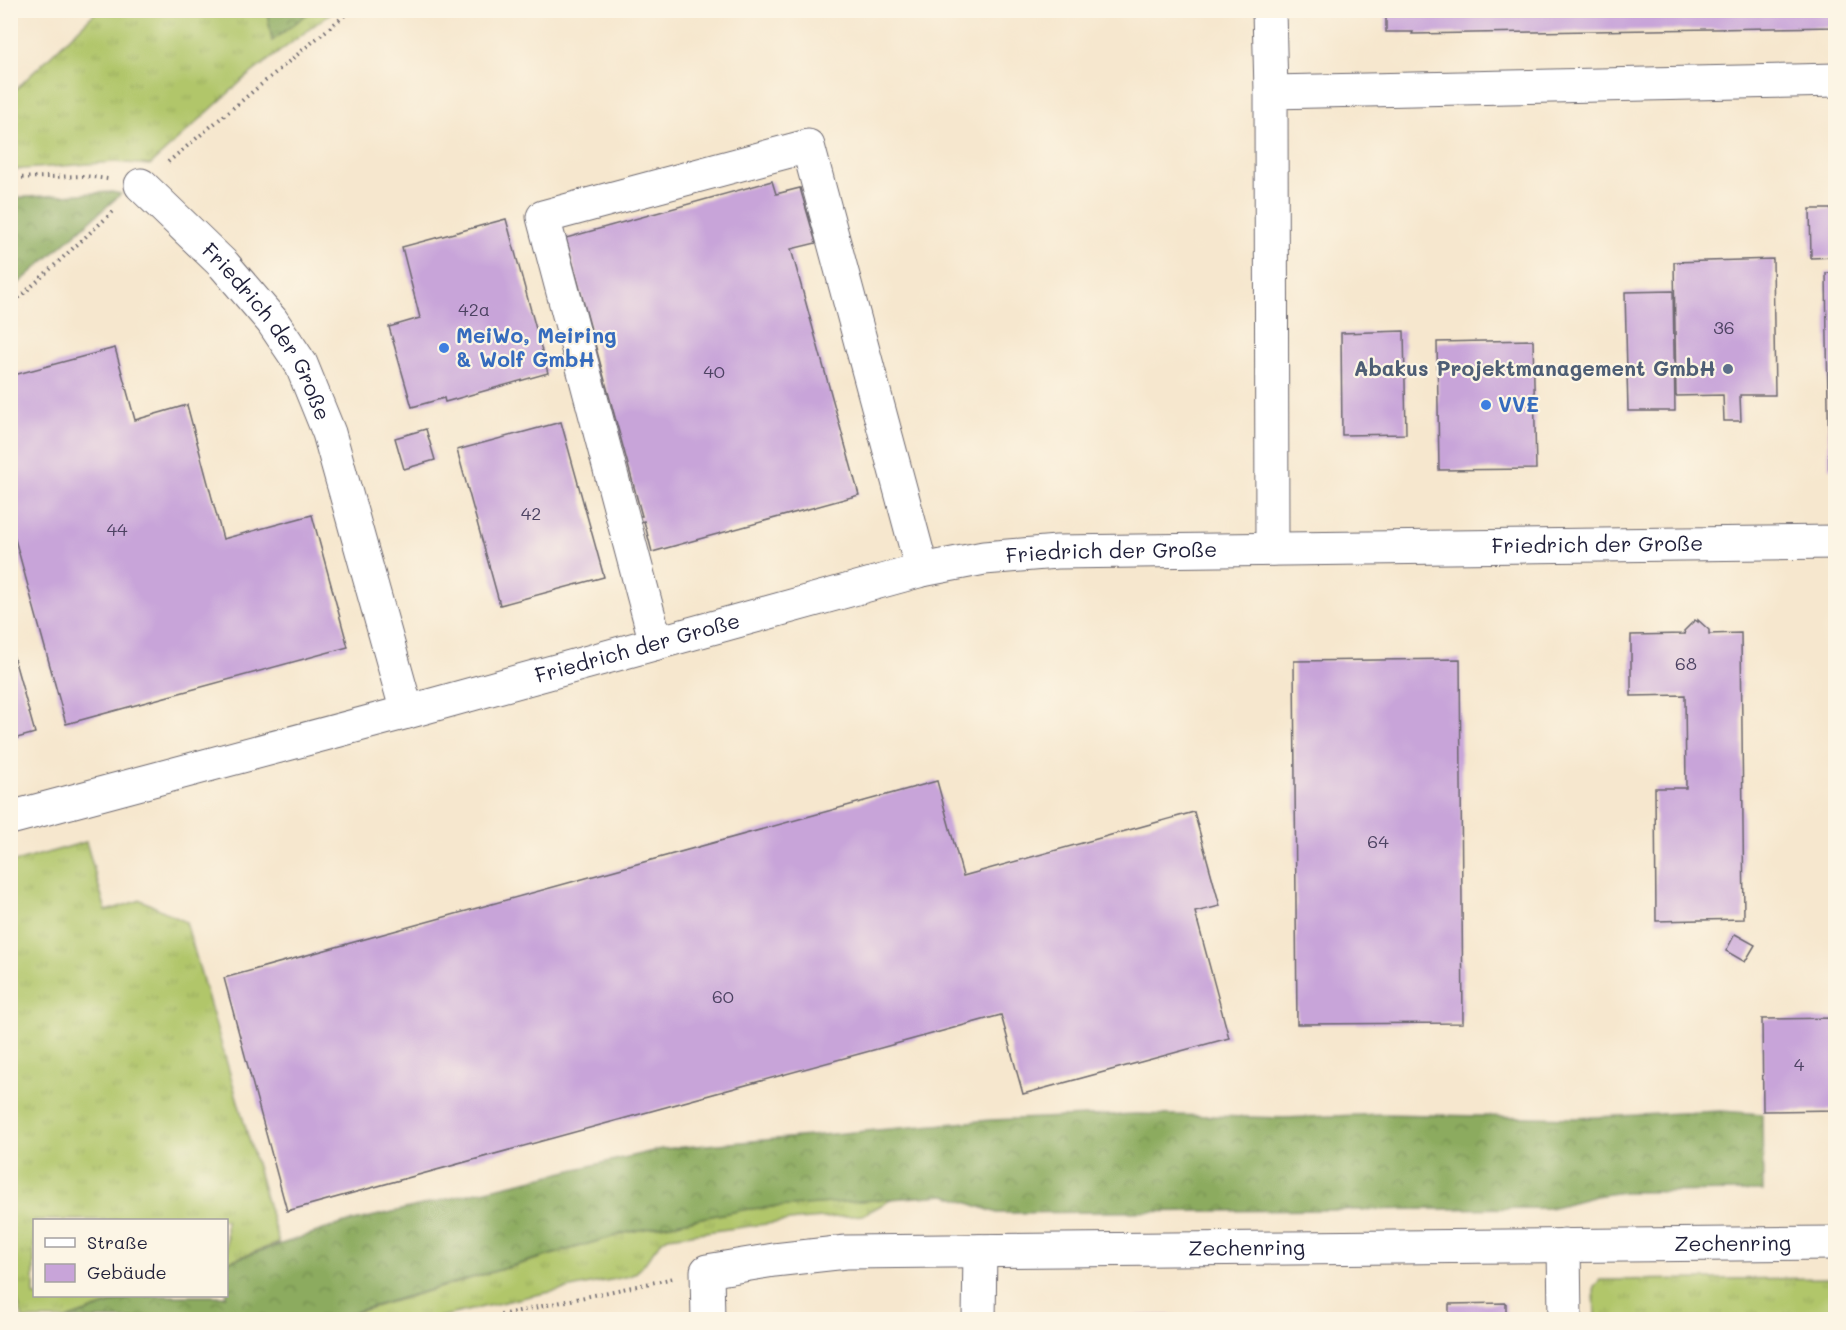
<svg xmlns="http://www.w3.org/2000/svg" width="1846" height="1330" viewBox="0 0 1846 1330" font-family="Mali,sans-serif">
	<defs>
		<pattern id="grass-tufts" width="24" height="20" patternUnits="userSpaceOnUse" patternTransform="scale(1.5)"><rect width="24" height="20" fill="#b1c66a"/><path d="M3 7l-1-3M5 7V3M7 7l1-3M15 17l-1-3M17 17v-4M19 17l1-3" fill="none" stroke="#98aa5d"/></pattern>
		<pattern id="forest-crowns" width="20" height="18" patternUnits="userSpaceOnUse" patternTransform="scale(1.5)"><rect width="20" height="18" fill="#8cab5e"/><path d="M2 6a3 3 0 1 1 6 0M12 15a3 3 0 1 1 6 0" fill="none" stroke="#728b4f"/></pattern>
	</defs>
	<rect width="100%" height="100%" fill="#fcf5e5"/>
	<filter id="ink" filterUnits="userSpaceOnUse"><feTurbulence type="fractalNoise" baseFrequency=".0167" numOctaves="2"/><feDisplacementMap in="SourceGraphic" scale="12" xChannelSelector="R" yChannelSelector="G"/><feConvolveMatrix kernelMatrix="1 2 1 2 8 2 1 2 1" color-interpolation-filters="sRGB"/></filter>
	<filter id="wash" filterUnits="userSpaceOnUse"><feTurbulence type="fractalNoise" baseFrequency=".008" numOctaves="4" result="noise"/><feDisplacementMap in="SourceGraphic" scale="24" xChannelSelector="R" yChannelSelector="G"/><feGaussianBlur stdDeviation="1.35" result="paint"/><feColorMatrix in="noise" values="0 0 0 0 0 0 0 0 0 0 0 0 0 0 0 0 0 1.4 0 .05"/><feComposite in="paint" operator="in"/></filter>
	<g filter="url(#wash)">
		<rect width="100%" height="100%" fill="#f6e7ce"/>
		<g fill="url(#grass-tufts)" stroke="#6a7452" stroke-width="1.5">
			<polygon points="97,11 267,11 272,41 311,11 333,11 245,78 150,165 115,162 11,170 11,94"/>
			<polygon points="86,842 106,911 141,900 186,922 279,1243 227,1262 226,1220 34,1220 34,1296 133,1296 66,1319 23,1319 10,1276 11,863"/>
			<path d="M896 1197 863 1215 797 1220 668 1237C651 1246 648 1268 630 1276L526 1297 432 1319 330 1320 629 1232 748 1209Z"/>
			<polygon points="1835,1278 1835,1319 1595,1319 1594,1287 1600,1280"/>
		</g>
		<g fill="url(#forest-crowns)" stroke="#57664c" stroke-width="1.5">
			<polygon points="267,10 311,10 311,11 272,41"/>
			<polygon points="112,192 121,194 11,290 11,198"/>
			<polygon points="1721,1111 1762,1114 1763,1191 1623,1192 1596,1196 1550,1208 997,1213 946,1195 748,1209 629,1232 330,1319 66,1319 133,1296 226,1296 227,1262 341,1224 662,1149 991,1120 1136,1114 1284,1118 1382,1114 1577,1118"/>
		</g>
		<g id="blocks">
			<g fill="#c8a4d9">
				<polygon points="1386,10 1836,10 1836,27 1412,34 1413,32 1386,32"/>
				<polygon points="772,181 776,194 800,188 816,243 791,249 859,495 652,552 644,521 640,522 639,516 642,516 566,238"/>
				<polygon points="1810,209 1836,209 1836,257 1811,258"/>
				<polygon points="506,219 548,373 445,402 444,398 412,407 389,327 420,318 402,247"/>
				<polygon points="1773,259 1775,395 1740,395 1741,421 1724,421 1723,395 1676,396 1674,262"/>
				<polygon points="1836,272 1836,468 1829,469 1826,273"/>
				<polygon points="1673,291 1675,411 1628,411 1625,292"/>
				<polygon points="1404,331 1406,434 1342,435 1341,333"/>
				<polygon points="1533,340 1536,469 1439,470 1437,342"/>
				<polygon points="115,348 135,420 187,405 223,539 312,515 348,647 66,724 10,521 10,376"/>
				<polygon points="561,422 604,577 500,605 457,450"/>
				<polygon points="426,429 435,460 404,469 395,438"/>
				<polygon points="1695,620 1698,622 1698,620 1709,630 1709,634 1741,633 1744,919 1656,921 1655,788 1686,788 1685,695 1631,696 1631,635 1685,634 1684,631"/>
				<polygon points="10,644 35,733 10,740"/>
				<polygon points="1460,659 1463,1023 1297,1024 1294,661"/>
				<polygon points="937,781 963,876 1194,812 1220,906 1195,912 1229,1038 1023,1094 1001,1015 287,1211 224,978"/>
				<polygon points="1735,934 1755,945 1745,962 1726,951"/>
				<polygon points="1836,1018 1836,1110 1763,1111 1762,1019"/>
				<polygon points="1506,1303 1506,1314 1511,1314 1511,1320 1449,1320 1449,1304"/>
				<polygon points="1134,1315 1176,1315 1181,1320 1130,1320"/>
			</g>
		</g>
	</g>
	<g filter="url(#ink)">
		<use href="#blocks" fill-opacity="0" stroke="#6c676e" stroke-width="1.5"/>
		<g fill="none" stroke-linecap="round" stroke-linejoin="round">
			<g stroke="#6c676e" stroke-width="35">
				<g id="minor">
					<polyline points="1269,10 1271,92"/>
					<path id="s1" d="M141 185 224 265 272 321 301 364 329 433 407 712"/>
					<polyline points="1272,549 1271,92 1836,80"/>
					<polyline points="656,643 543,217 808,146 922,570"/>
					<path id="s2" d="M10 818 407 712 922 570 984 558 1057 552 1836 542"/>
					<polyline points="1564,1245 1565,1320"/>
					<path id="s3" d="M708 1320 707 1271 774 1260 846 1252 1836 1243"/>
					<polyline points="979,1320 980,1251"/>
				</g>
			</g>
			<g stroke="#6c676e" stroke-width="4" stroke-dasharray="1.5 4.5" stroke-linecap="butt">
				<polyline points="168,162 351,10"/>
				<polyline points="10,178 85,176 108,179"/>
				<polyline points="10,306 116,209"/>
				<polyline points="477,1320 674,1278"/>
			</g>
			<use href="#minor" stroke="#fff" stroke-width="33"/>
		</g>
	</g>
	<g fill="#3f7fe0" stroke="#fcf5e5" stroke-width="2">
		<circle cx="444" cy="348" r="6"/>
		<circle cx="1486" cy="405" r="6"/>
	</g>
	<circle fill="#5c6f8a" stroke="#fcf5e5" stroke-width="2" cx="1728" cy="369" r="6"/>
	<g text-anchor="middle" stroke-width="4.5" stroke-linejoin="round" paint-order="stroke">
		<g font-size="18" fill="#4c4262">
			<text x="474" y="316">42a</text>
			<text x="1724" y="334">36</text>
			<text x="714" y="378">40</text>
			<text x="531" y="520">42</text>
			<text x="117" y="536">44</text>
			<text x="1686" y="670">68</text>
			<text x="1378" y="848">64</text>
			<text x="723" y="1003">60</text>
			<text x="1799" y="1071">4</text>
		</g>
		<g font-size="21" fill="#22223b" stroke="#fcf5e5">
			<text dy="7" stroke="none"><textPath href="#s1" startOffset="195">Friedrich der Große</textPath></text>
			<text dy="7" stroke="none"><textPath href="#s2" startOffset="1622">Friedrich der Große</textPath></text>
			<text dy="7" stroke="none"><textPath href="#s2" startOffset="1136">Friedrich der Große</textPath></text>
			<text dy="7" stroke="none"><textPath href="#s2" startOffset="650">Friedrich der Große</textPath></text>
			<text dy="7" stroke="none"><textPath href="#s3" startOffset="1076">Zechenring</textPath></text>
			<text dy="7" stroke="none"><textPath href="#s3" startOffset="590">Zechenring</textPath></text>
		</g>
		<g font-size="21" font-weight="bold" fill="#366cbe" stroke="#fcf5e5" text-anchor="start">
			<text x="456" y="343">MeiWo, Meiring<tspan x="456" dy="24">&amp; Wolf GmbH</tspan></text>
			<text x="1498" y="412">VVE</text>
		</g>
		<g font-size="21" font-weight="bold" fill="#4e5e75" stroke="#fcf5e5" text-anchor="end">
			<text x="1716" y="376">Abakus Projektmanagement GmbH</text>
		</g>
	</g>
	<rect width="1846" height="1330" fill="none" stroke="#fcf5e5" stroke-width="36"/>
	<rect x="33" y="1219" width="195" height="78" fill="#fcf5e5" stroke="#a5a1a1" stroke-width="1.5"/>
	<rect x="45" y="1238" width="30" height="9" fill="#ffffff" stroke="#a5a1a1" stroke-width="1.5"/>
	<text x="87" y="1249" font-size="18" fill="#22223b">Straße</text>
	<rect x="45" y="1264" width="30" height="18" fill="#c8a4d9" stroke="#a5a1a1" stroke-width="1.5"/>
	<text x="87" y="1279" font-size="18" fill="#22223b">Gebäude</text>
</svg>
